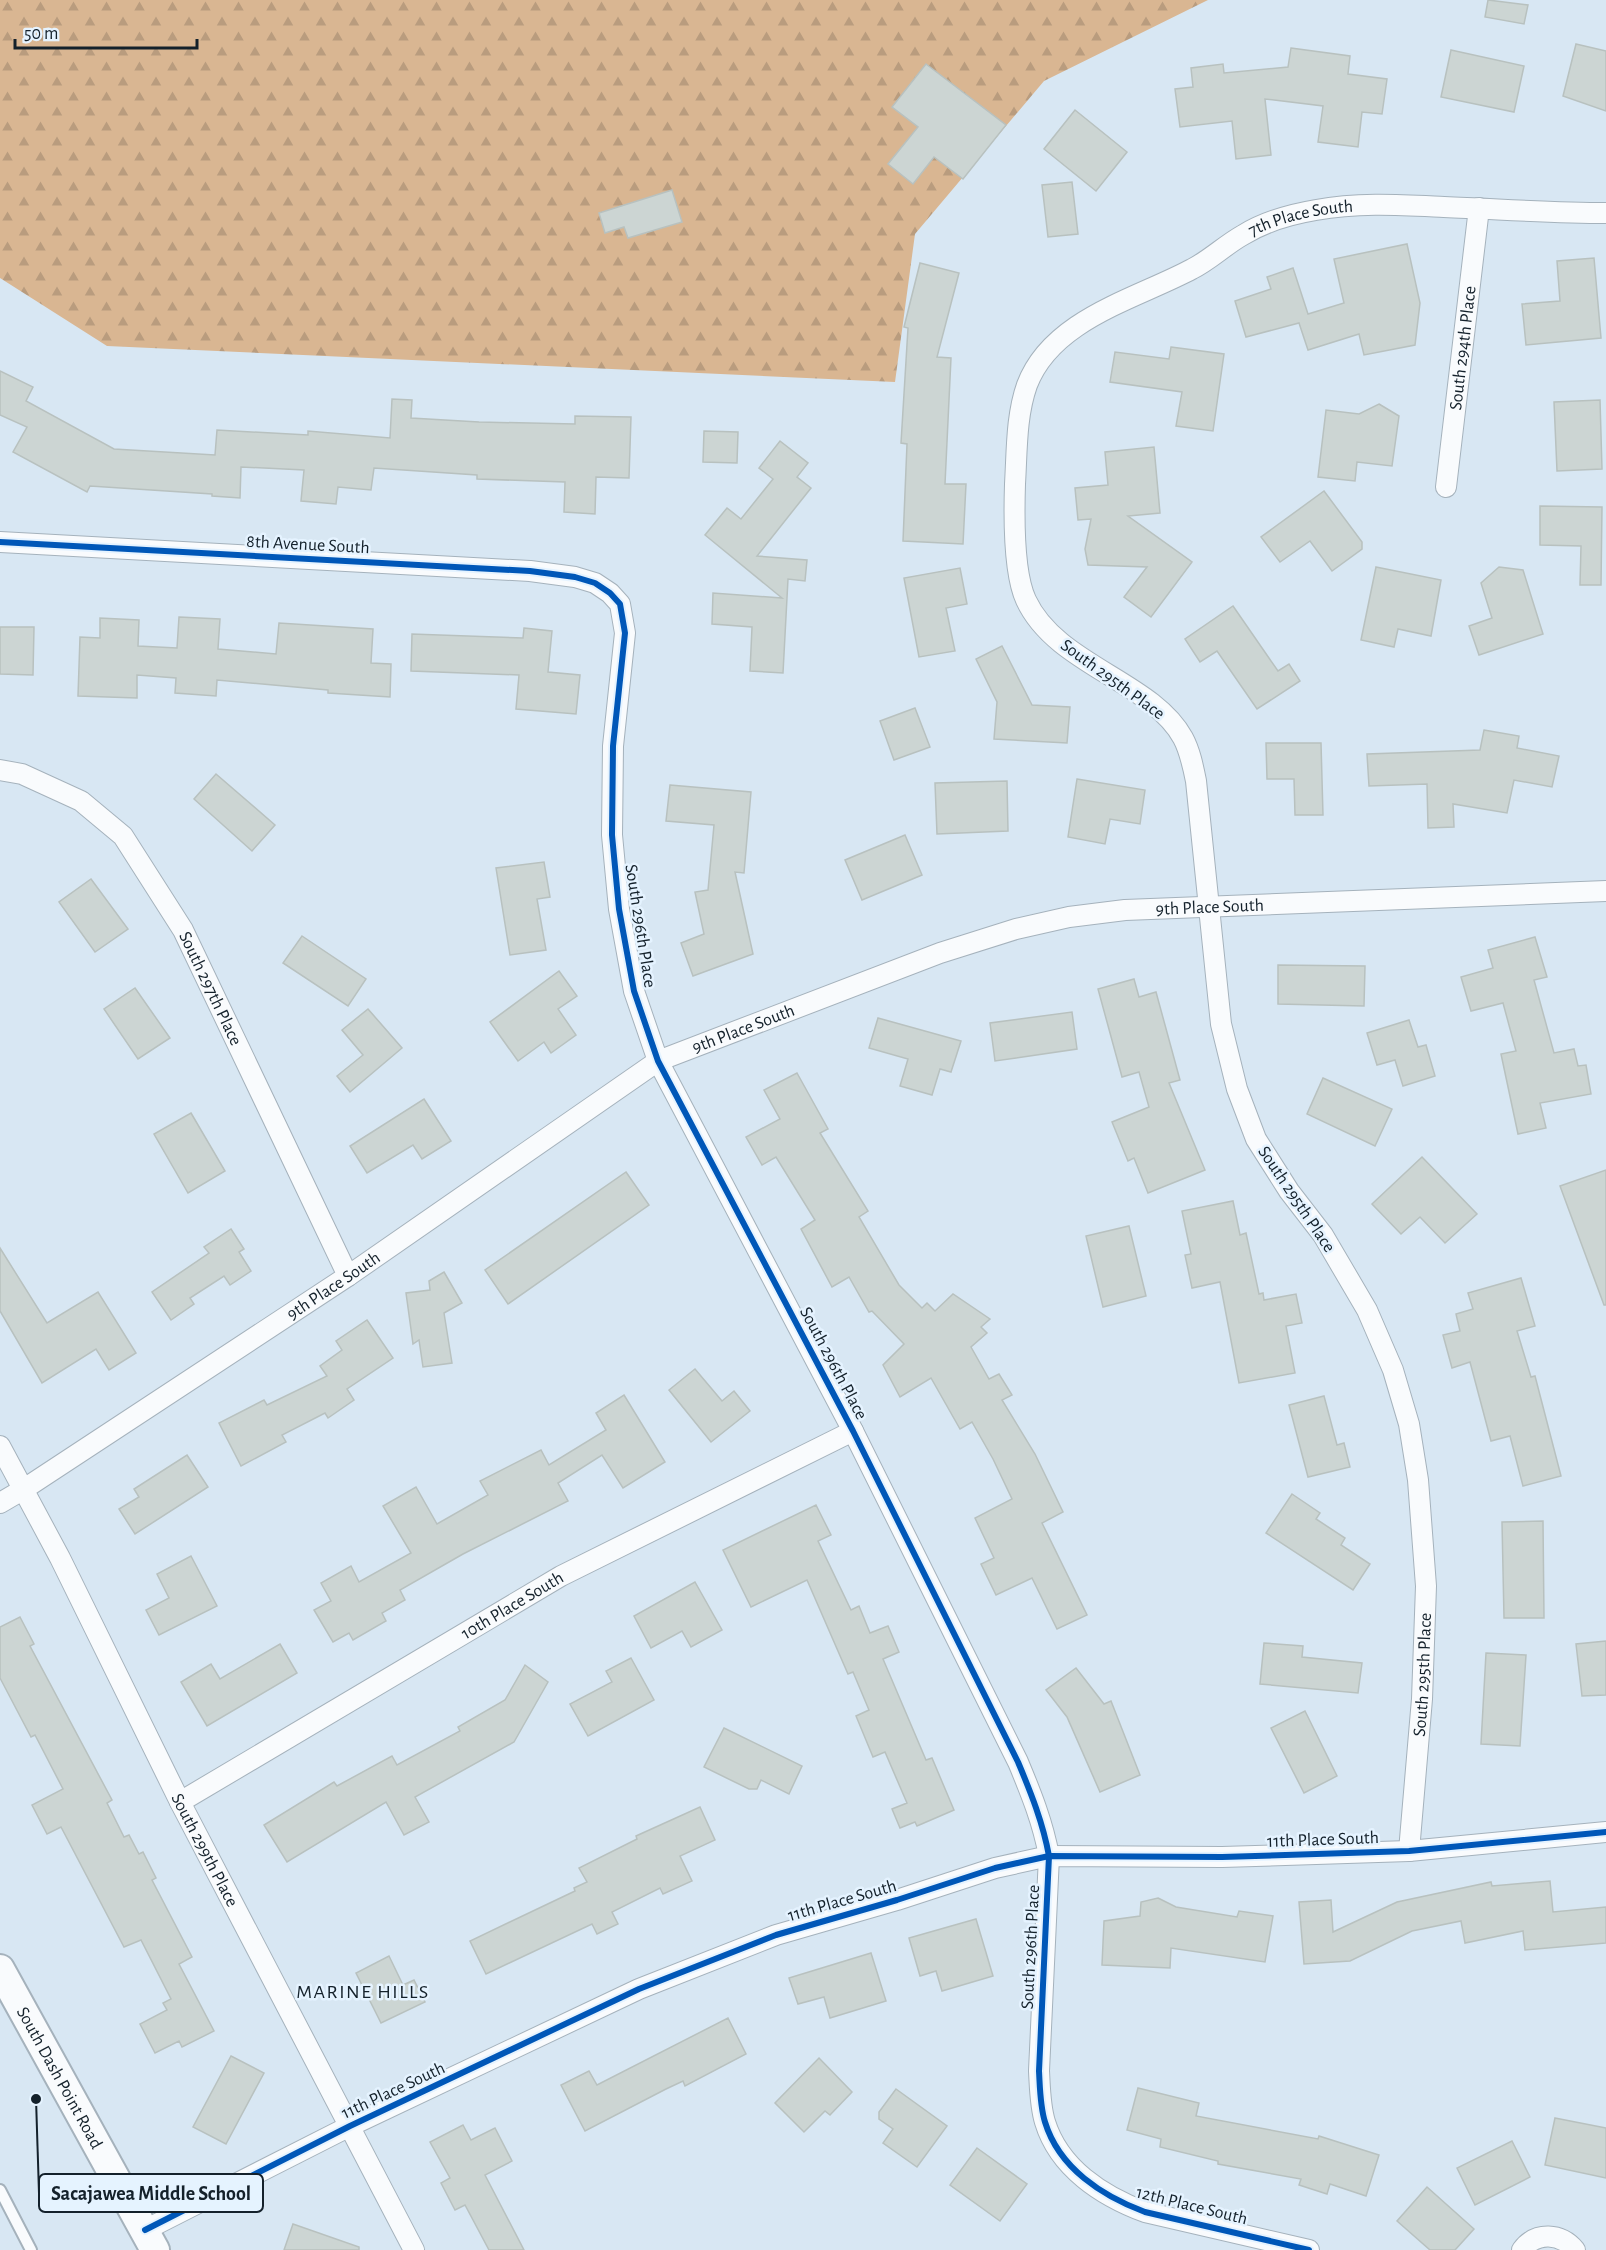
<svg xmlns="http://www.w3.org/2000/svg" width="1606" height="2250" viewBox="0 0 1606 2250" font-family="'Alegreya Sans',sans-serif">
	<defs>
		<pattern id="forest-firs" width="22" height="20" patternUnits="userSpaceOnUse" patternTransform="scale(1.5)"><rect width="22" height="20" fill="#d9b692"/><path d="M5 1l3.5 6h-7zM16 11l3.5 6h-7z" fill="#b99c7e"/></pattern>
	</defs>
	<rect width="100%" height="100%" fill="#d8e7f3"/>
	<polygon fill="url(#forest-firs)" points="0,0 1208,0 1044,81 915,234 895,382 107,346 0,278"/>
	<g fill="#ccd5d3" stroke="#b8c1bf" stroke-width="1.5">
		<polygon points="1488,0 1528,5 1524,24 1485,17"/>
		<polygon points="1576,44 1606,51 1606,111 1563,96"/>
		<polygon points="1291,48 1350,56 1348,74 1387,79 1382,114 1362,112 1358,147 1318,142 1323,106 1265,99 1271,155 1236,159 1232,121 1180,127 1175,89 1193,87 1191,68 1223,64 1224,73 1288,67"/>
		<polygon points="1451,50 1524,66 1514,112 1441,97"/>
		<polygon points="926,64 1006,125 963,179 934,157 913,184 888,164 918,127 892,107"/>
		<polygon points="1075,110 1127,152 1096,191 1044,149"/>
		<polygon points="1072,182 1078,234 1048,237 1042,185"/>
		<polygon points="672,190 682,222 628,238 624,227 605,233 599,213"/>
		<polygon points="1407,244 1420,303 1415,345 1364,355 1359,334 1308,350 1299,323 1246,337 1235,301 1271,289 1267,277 1293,268 1308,314 1344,303 1334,259"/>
		<polygon points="1594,258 1601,338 1526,345 1522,304 1560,301 1557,261"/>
		<polygon points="920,263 959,273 937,357 951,358 945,484 966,484 963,544 903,541 907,444 901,443 908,328 904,327"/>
		<polygon points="1171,347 1224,354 1213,431 1176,426 1182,392 1110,382 1115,352 1169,359"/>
		<polygon points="0,371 33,387 26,401 114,449 215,455 217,430 308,435 308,431 390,438 392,399 412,400 411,418 479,422 575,424 575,416 631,417 629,478 596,477 595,514 564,512 565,482 477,479 477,475 374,468 371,490 338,487 336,504 301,501 304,470 241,467 240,498 212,496 212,494 90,486 87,492 13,452 27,427 0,415"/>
		<polygon points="1600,400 1602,469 1557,471 1554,402"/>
		<polygon points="1379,404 1399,416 1392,466 1357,462 1355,481 1318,477 1326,410 1359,414"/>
		<polygon points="704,431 738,432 737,463 703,462"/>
		<polygon points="780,441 808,463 797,477 811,488 757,556 807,560 805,581 788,579 783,673 750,671 752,627 712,624 713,593 782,598 705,535 727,508 741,519 773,479 759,468"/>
		<polygon points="1154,447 1160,513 1128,516 1192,562 1151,617 1124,597 1147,567 1088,565 1085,549 1091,519 1078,520 1075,488 1108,485 1105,452"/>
		<polygon points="1324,491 1362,542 1362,549 1332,571 1310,541 1280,562 1261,537"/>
		<polygon points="1540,506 1602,507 1601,585 1580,585 1581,546 1540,545"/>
		<polygon points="1376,567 1441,580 1431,636 1398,629 1394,647 1361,640"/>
		<polygon points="1499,567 1523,570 1543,634 1479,655 1469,626 1492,618 1481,583"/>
		<polygon points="960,568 967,604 946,608 955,651 919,657 904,578"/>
		<polygon points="1233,606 1278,671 1289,664 1300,681 1257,709 1217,651 1200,662 1185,639"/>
		<polygon points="179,617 220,619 218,649 276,654 279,623 373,629 371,663 391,664 390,697 328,693 328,690 217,680 216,696 175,693 176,678 137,675 137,698 78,696 80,637 100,638 100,618 139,620 138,646 177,648"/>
		<polygon points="0,627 34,627 33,675 0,674"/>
		<polygon points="524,628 552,631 548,672 580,675 576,714 516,709 519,675 411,671 412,634 523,638"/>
		<polygon points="1002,646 1032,705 1070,707 1067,743 994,739 997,702 976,659"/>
		<polygon points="915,708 930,747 894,760 880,721"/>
		<polygon points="1484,730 1519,736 1517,748 1559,756 1552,787 1514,780 1507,813 1453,804 1454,827 1428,828 1427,784 1369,786 1367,754 1480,750"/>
		<polygon points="1266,743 1321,743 1323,815 1295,815 1294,779 1267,779"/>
		<polygon points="216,774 275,825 252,851 194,799"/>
		<polygon points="1077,779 1145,790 1140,824 1110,819 1105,844 1068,837"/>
		<polygon points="1007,781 1008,831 937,834 935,783"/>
		<polygon points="670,785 751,792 744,873 735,872 753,954 693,976 681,943 704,934 695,892 708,890 714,825 666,821"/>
		<polygon points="905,835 922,875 862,900 845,860"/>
		<polygon points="544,862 550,897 537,899 546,950 510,955 496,868"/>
		<polygon points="91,879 128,929 95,952 59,902"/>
		<polygon points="302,936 366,979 348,1006 283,963"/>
		<polygon points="1535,937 1547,977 1534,980 1554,1053 1574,1049 1578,1066 1586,1065 1591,1094 1540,1103 1546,1128 1518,1134 1501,1054 1516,1051 1503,1003 1471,1011 1461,977 1493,968 1488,950"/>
		<polygon points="1278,965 1365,966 1364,1006 1278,1004"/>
		<polygon points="559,971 577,996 558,1009 576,1035 551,1053 544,1042 518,1061 490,1022"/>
		<polygon points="1134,979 1139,997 1156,992 1180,1080 1169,1083 1205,1170 1148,1193 1134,1158 1128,1161 1112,1122 1149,1107 1139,1072 1122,1077 1098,989"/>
		<polygon points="135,988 170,1038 138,1059 104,1009"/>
		<polygon points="368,1009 402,1048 350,1092 337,1076 363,1055 342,1030"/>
		<polygon points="1072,1012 1077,1049 995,1061 990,1023"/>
		<polygon points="878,1018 961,1041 951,1072 940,1069 932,1095 900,1086 908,1059 869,1048"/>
		<polygon points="1409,1020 1418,1047 1426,1045 1435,1076 1403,1086 1395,1060 1377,1065 1367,1033"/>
		<polygon points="797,1073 828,1129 820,1133 868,1211 859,1217 899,1285 922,1308 927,1303 935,1311 953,1294 990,1319 981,1327 987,1333 971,1347 989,1379 999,1374 1012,1395 1002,1400 1035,1454 1063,1512 1042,1523 1087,1615 1057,1629 1032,1578 996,1595 981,1564 994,1558 975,1518 1012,1499 993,1459 972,1422 960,1429 931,1378 900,1397 883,1365 904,1344 872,1311 869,1312 849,1277 832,1287 801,1229 815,1220 776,1157 762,1165 746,1137 780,1119 764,1090"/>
		<polygon points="1323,1078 1392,1109 1375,1146 1307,1114"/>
		<polygon points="424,1099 451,1141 422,1159 413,1145 367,1173 350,1146"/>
		<polygon points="191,1113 225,1171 188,1193 154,1134"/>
		<polygon points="1422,1157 1477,1214 1445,1243 1420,1217 1401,1234 1372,1204"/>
		<polygon points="1606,1170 1606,1305 1604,1305 1560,1186"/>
		<polygon points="626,1172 649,1205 508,1304 485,1270"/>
		<polygon points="1233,1201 1240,1235 1246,1233 1259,1294 1263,1293 1264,1300 1296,1294 1302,1323 1286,1326 1295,1373 1239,1383 1220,1282 1192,1288 1185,1255 1191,1254 1182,1211"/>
		<polygon points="1129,1226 1146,1296 1103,1307 1086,1236"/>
		<polygon points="231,1229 244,1249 239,1252 251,1271 230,1285 224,1276 190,1298 194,1304 171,1320 152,1292 209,1253 204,1247"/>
		<polygon points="0,1248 47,1323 98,1292 136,1353 109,1370 96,1349 42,1383 0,1311"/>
		<polygon points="444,1272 462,1303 444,1313 452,1363 423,1367 419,1340 413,1344 406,1293 430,1290 429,1281"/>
		<polygon points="1521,1278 1535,1326 1517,1331 1531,1377 1535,1376 1561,1476 1523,1486 1510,1436 1491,1441 1470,1362 1452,1368 1443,1335 1460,1331 1456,1314 1473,1309 1468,1293"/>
		<polygon points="367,1320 393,1358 347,1389 354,1400 328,1418 325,1413 282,1435 286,1442 241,1466 219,1423 264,1400 267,1405 327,1376 320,1366 342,1350 336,1341"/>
		<polygon points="695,1369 722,1401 734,1391 750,1411 711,1442 669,1390"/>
		<polygon points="624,1395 665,1462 623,1488 602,1455 558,1483 568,1501 463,1554 400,1590 405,1600 382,1613 386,1621 353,1640 349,1633 333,1642 314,1610 331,1601 321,1583 351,1566 359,1582 411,1553 383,1506 416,1487 437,1524 488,1495 480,1481 541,1450 549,1465 606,1430 596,1413"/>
		<polygon points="1324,1396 1337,1445 1344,1443 1350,1467 1308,1477 1289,1405"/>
		<polygon points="187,1455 208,1487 135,1534 119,1509 139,1497 134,1489"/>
		<polygon points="1292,1494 1320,1513 1316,1519 1345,1538 1341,1545 1370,1564 1353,1590 1266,1533"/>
		<polygon points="816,1505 831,1535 818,1541 851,1610 859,1606 870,1633 888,1626 899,1652 883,1659 926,1760 932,1758 954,1810 917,1826 915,1822 900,1828 892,1809 907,1803 885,1752 873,1757 856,1716 869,1710 853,1672 848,1674 807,1580 751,1607 723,1550"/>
		<polygon points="1543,1521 1544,1618 1504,1618 1502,1522"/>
		<polygon points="191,1556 217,1606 159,1635 146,1610 169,1598 157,1574"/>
		<polygon points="695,1582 722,1630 691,1647 682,1631 651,1648 634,1616"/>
		<polygon points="20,1617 34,1644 30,1646 112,1800 107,1803 124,1837 129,1835 139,1854 143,1852 156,1878 152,1880 192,1957 179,1964 214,2031 182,2047 179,2041 155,2053 140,2024 167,2010 163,2003 171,1999 141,1940 124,1947 61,1827 47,1834 32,1805 63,1789 35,1735 31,1737 0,1678 0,1627"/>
		<polygon points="1606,1641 1606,1695 1582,1696 1576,1644"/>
		<polygon points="1264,1643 1303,1646 1302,1657 1362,1663 1358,1693 1260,1684"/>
		<polygon points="280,1644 297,1673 207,1726 181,1682 211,1664 220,1679"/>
		<polygon points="1486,1653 1526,1655 1520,1746 1481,1744"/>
		<polygon points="631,1658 654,1700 588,1736 570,1704 612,1682 606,1671"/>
		<polygon points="525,1665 548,1682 514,1742 415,1797 429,1822 404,1835 386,1802 287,1862 264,1825 334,1782 337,1786 392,1756 397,1765 460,1731 458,1727 505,1700"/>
		<polygon points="1076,1668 1104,1704 1111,1701 1140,1775 1100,1792 1067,1717 1046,1690"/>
		<polygon points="1305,1711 1337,1776 1304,1793 1271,1728"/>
		<polygon points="724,1728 802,1766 789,1794 761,1780 757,1789 749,1789 704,1767"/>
		<polygon points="700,1807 715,1840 680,1856 692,1881 663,1894 660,1888 612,1912 618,1924 597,1934 592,1924 486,1974 470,1941 575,1891 574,1888 587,1882 579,1868 637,1839 636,1836"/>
		<polygon points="1550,1881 1553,1912 1606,1907 1606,1943 1525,1950 1523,1931 1465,1943 1461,1921 1412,1931 1350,1961 1304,1964 1299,1902 1331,1900 1333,1932 1397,1902 1491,1882 1492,1886"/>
		<polygon points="1158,1898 1176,1907 1237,1917 1239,1911 1273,1916 1265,1962 1171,1948 1170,1968 1102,1965 1104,1921 1140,1916 1141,1902"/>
		<polygon points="976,1919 993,1976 942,1991 936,1971 920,1976 909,1938"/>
		<polygon points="871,1953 886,2001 830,2018 824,1997 798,2004 789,1978"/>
		<polygon points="389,1956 403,1985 414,1980 425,2002 381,2023 356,1973"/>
		<polygon points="728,2018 746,2054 685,2086 683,2081 666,2089 585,2131 561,2085 589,2071 597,2085"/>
		<polygon points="231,2056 264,2073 226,2144 193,2127"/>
		<polygon points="819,2058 852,2092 830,2115 825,2111 804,2132 775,2103"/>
		<polygon points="1138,2088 1199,2103 1196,2116 1318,2139 1319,2136 1379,2155 1366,2196 1330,2184 1327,2194 1299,2185 1301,2179 1218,2164 1218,2161 1160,2147 1161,2139 1127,2130"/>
		<polygon points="896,2089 947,2126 917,2167 883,2143 893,2129 879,2119 879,2112"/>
		<polygon points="1555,2118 1606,2128 1606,2178 1545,2165"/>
		<polygon points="463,2125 471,2140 495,2128 512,2161 485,2175 524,2250 489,2250 465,2205 455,2210 441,2183 450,2178 430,2142"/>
		<polygon points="1512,2141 1530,2177 1475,2205 1457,2168"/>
		<polygon points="977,2148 1027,2184 1000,2221 950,2185"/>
		<polygon points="1427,2187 1474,2229 1455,2250 1430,2250 1397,2221"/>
		<polygon points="293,2224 359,2247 359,2250 284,2250"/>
	</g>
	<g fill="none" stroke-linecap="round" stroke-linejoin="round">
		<g stroke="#a5b2bc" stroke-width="14">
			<polyline id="lane" points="0,2190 31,2250"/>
		</g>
		<g stroke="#a5b2bc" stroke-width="22">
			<g id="street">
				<path id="s1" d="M1446 487 1479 208"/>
				<path d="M0 542 530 571 575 577 595 583 610 593 620 604 625 633 613 746 612 835 619 909 634 991 658 1061 853 1431 1018 1762C1031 1793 1043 1823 1049 1856L1039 2071C1040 2088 1040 2106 1045 2122 1059 2168 1102 2196 1145 2212L1309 2250"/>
				<path id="s2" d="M0 770 22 774 81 801 123 836 183 930 348 1276"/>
				<path id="s3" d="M0 1446 60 1558 180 1802 414 2250"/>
				<path id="s4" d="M0 1503 24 1489 348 1276 658 1061 940 953 1016 929 1069 917 1125 910 1606 891"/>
				<path id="s5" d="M180 1802 561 1576 853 1431"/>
				<path id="s6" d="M1409 1851 1422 1699 1426 1586 1418 1480 1409 1424 1393 1370 1367 1310 1323 1235 1289 1191 1256 1139 1237 1089 1221 1024 1196 781C1193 766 1190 751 1183 738 1152 681 1056 665 1026 600 1013 572 1014 515 1015 484 1017 451 1016 416 1027 385 1052 319 1136 299 1192 269 1210 260 1225 245 1243 235 1264 222 1292 214 1316 210 1359 202 1402 205 1444 207 1498 209 1552 213 1606 213"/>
				<polyline points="145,2230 350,2126 639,1989 776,1935 897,1900 995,1868 1049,1856 1222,1857 1409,1851 1606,1832"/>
				<path d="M1522 2250C1536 2231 1561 2233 1575 2250"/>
			</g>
		</g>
		<g stroke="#a5b2bc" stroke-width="32">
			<g id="secondary">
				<path id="s7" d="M0 1969 155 2250"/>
			</g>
		</g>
		<use href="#lane" stroke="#f9fbfd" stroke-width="10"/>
		<use href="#street" stroke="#f9fbfd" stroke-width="20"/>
		<use href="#secondary" stroke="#f9fbfd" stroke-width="28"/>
		<g stroke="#e5f3ff" stroke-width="10">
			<g id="cycleway">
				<path d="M0 542 530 571 575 577 595 583 610 593 620 604 625 633 613 746 612 835 619 909 634 991 658 1061 853 1431 1018 1762C1031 1793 1043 1823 1049 1856L1039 2071C1040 2088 1040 2106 1045 2122 1059 2168 1102 2196 1145 2212L1309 2250"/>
				<polyline points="145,2230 350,2126 639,1989 776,1935 897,1900 995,1868 1049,1856 1222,1857 1409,1851 1606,1832"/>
			</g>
		</g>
		<use href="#cycleway" stroke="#0057b8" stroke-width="6"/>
	</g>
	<g text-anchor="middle" stroke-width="5" stroke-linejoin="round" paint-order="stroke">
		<g font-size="18" fill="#14212b" stroke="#e5f3ff">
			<text dy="6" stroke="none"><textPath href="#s6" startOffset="1923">7th Place South</textPath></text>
			<text dy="6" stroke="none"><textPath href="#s1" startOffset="140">South 294th Place</textPath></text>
			<text transform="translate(308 544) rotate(3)" y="6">8th Avenue South</text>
			<text transform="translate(1113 679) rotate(36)" y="6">South 295th Place</text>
			<text dy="6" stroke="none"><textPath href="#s4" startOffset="1370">9th Place South</textPath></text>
			<text transform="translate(641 926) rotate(81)" y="6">South 296th Place</text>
			<text dy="6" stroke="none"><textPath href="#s2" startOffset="318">South 297th Place</textPath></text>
			<text dy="6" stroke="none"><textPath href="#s4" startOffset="884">9th Place South</textPath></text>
			<text transform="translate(1297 1199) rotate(56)" y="6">South 295th Place</text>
			<text dy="6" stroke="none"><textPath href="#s4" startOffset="398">9th Place South</textPath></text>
			<text transform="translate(834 1363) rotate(62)" y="6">South 296th Place</text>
			<text dy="6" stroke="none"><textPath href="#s5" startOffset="386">10th Place South</textPath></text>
			<text dy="6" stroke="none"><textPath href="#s6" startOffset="177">South 295th Place</textPath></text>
			<text transform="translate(1323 1839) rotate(-2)" y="6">11th Place South</text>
			<text dy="6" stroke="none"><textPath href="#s3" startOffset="453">South 299th Place</textPath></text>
			<text transform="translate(842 1900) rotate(-16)" y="6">11th Place South</text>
			<text transform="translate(1030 1947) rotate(-87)" y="6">South 296th Place</text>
			<text dy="6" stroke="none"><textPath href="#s7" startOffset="124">South Dash Point Road</textPath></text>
			<text transform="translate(393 2090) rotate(-25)" y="6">11th Place South</text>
			<text transform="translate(1192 2205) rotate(14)" y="6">12th Place South</text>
		</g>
		<g font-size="20" letter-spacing="1.5" fill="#14212b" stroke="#e5f3ff">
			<text x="363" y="1998">MARINE HILLS</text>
		</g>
	</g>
	<path fill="none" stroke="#14212b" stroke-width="2" d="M36 2099L39 2193"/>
	<circle fill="#14212b" stroke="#e5f3ff" stroke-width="2" cx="36" cy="2099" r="6"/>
	<rect fill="#e5f3ff" stroke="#14212b" stroke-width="2" x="39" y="2174" width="224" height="38" rx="6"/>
	<g font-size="20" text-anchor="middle" font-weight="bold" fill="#14212b">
		<text x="151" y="2200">Sacajawea Middle School</text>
	</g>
	<path d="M15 39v9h182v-9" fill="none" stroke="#14212b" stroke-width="3"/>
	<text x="24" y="39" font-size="18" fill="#14212b" stroke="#e5f3ff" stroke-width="4.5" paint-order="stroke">50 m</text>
</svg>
